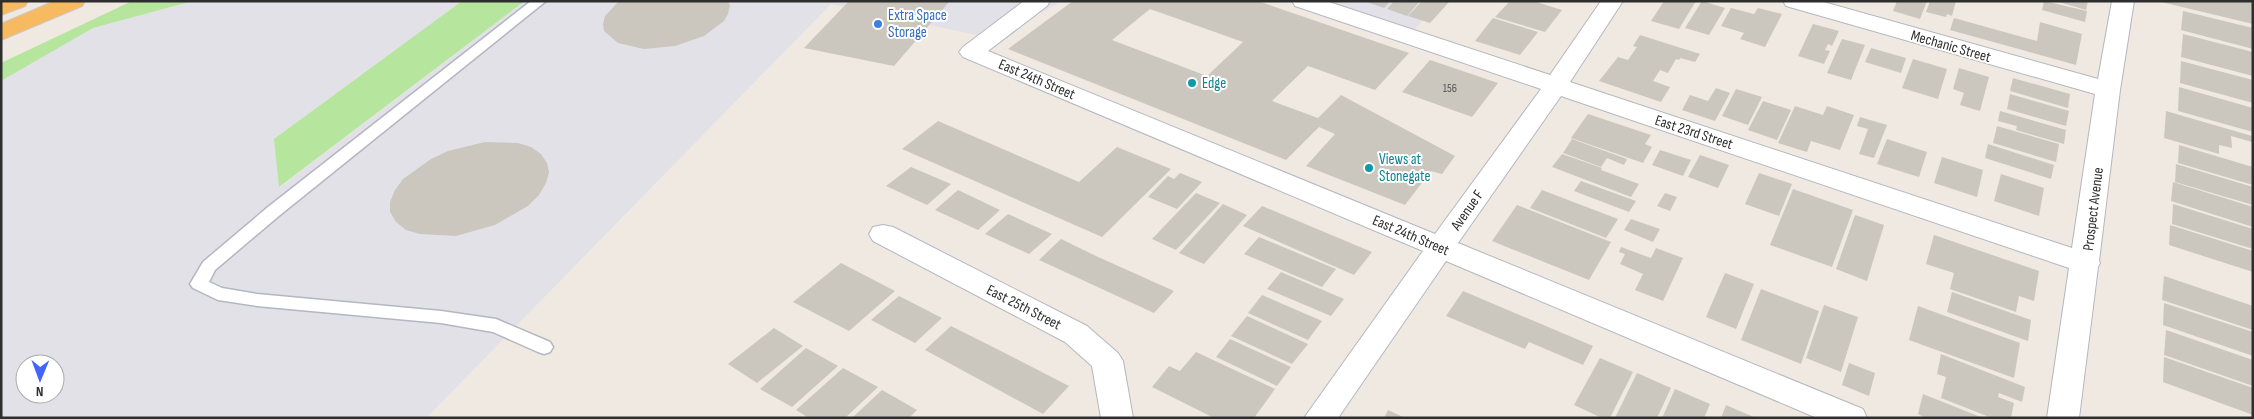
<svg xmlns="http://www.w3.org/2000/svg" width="2254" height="419" viewBox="0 0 2254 419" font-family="'Sofia Sans Condensed',sans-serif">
	<rect width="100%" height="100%" fill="#efe9e1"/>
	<g fill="#e3e1e8" fill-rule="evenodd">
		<path d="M193 1H462L274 139 280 187 525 1H1062L995 39 831 4 426 418H1V81L93 28ZM25 364H55V394H25Z"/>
		<polygon points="1323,1 1440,1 1413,31"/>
	</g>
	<g fill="#b6e59e">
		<polygon points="132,1 193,1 93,28 1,81 1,63"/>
		<polygon points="462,1 525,1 279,187 274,139"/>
	</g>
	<g fill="#cbc7bf" fill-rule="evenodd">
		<polygon points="619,1 728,1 730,6 728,14 724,21 704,36 675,46 644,49 618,43 604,31 603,24 605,16"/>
		<polygon points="849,1 950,1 894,66 804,48"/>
		<path d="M1073 1H1258L1409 53 1375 90 1308 66 1272 101 1318 118 1341 95 1455 156 1442 174 1431 171 1405 205 1306 166 1335 134 1319 127 1286 160 1008 49ZM1150 9 1243 42 1207 76 1112 40Z"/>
		<polygon points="1364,1 1391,1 1384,8"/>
		<polygon points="1394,1 1420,1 1407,16 1387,9"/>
		<polygon points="1422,1 1450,1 1430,23 1408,16"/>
		<polygon points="1510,1 1533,1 1562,10 1545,32 1495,17"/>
		<polygon points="1664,1 1696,1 1679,29 1651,21"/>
		<polygon points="1702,1 1725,8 1709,35 1685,28"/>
		<polygon points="1897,1 1927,1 1920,19 1893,11"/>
		<polygon points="1930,1 1956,1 1952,16 1947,14 1946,17 1926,12"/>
		<polygon points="2044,1 2087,11 2085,22 2042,10"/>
		<polygon points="2056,1 2088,1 2086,10"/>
		<polygon points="2157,1 2251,1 2253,2 2253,24"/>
		<polygon points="1731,8 1754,14 1758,8 1782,14 1765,47 1740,39 1744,33 1721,26"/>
		<polygon points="2183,11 2253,28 2253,49 2181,30"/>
		<polygon points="1493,18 1538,32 1520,55 1475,41"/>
		<polygon points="1954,18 2037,41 2040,22 2082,34 2076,65 1950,30"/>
		<polygon points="1813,24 1839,31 1832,46 1828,44 1825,50 1830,51 1824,64 1798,56"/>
		<polygon points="2183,34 2253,52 2253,76 2181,57"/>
		<polygon points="1640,35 1700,54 1695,62 1680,58 1679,60 1676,59 1668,73 1660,70 1653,81 1670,87 1661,102 1599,81 1618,57 1628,60 1637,47 1633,46"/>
		<polygon points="1842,39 1865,45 1851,80 1827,73"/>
		<polygon points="1871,48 1906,58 1901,73 1865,62"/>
		<polygon points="1913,59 1947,69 1938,99 1902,88"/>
		<polygon points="1430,60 1498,83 1472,117 1402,92"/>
		<polygon points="2181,61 2253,80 2253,103 2180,83"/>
		<polygon points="1959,68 1989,77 1980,111 1960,105 1964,93 1953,89"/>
		<polygon points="2013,78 2070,94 2068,108 2010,91"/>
		<polygon points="2179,87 2253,108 2253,132 2178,111"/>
		<polygon points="1716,88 1730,93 1715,121 1682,110 1690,95 1708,101"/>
		<polygon points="1736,89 1762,97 1748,125 1722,116"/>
		<polygon points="2010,94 2069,111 2066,126 2007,109"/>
		<polygon points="1763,101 1791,110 1777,140 1748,130"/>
		<polygon points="1795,106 1823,115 1827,106 1854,115 1840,150 1811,141 1807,152 1778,143"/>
		<polygon points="2000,111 2066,130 2064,144 2016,130 2017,126 1998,121"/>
		<polygon points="2166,111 2252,136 2252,142 2231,136 2232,148 2219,145 2219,154 2164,138"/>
		<polygon points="1588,114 1651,135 1645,144 1652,147 1643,163 1571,138"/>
		<polygon points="1860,117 1887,125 1874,158 1859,154 1868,129 1857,126"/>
		<polygon points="938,121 1079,182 1117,147 1171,169 1102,237 902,149"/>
		<polygon points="1997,126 2059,144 2056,162 1993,143"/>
		<polygon points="1572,139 1627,159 1624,165 1607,158 1601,167 1563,153"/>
		<polygon points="1887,139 1927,152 1919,177 1877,164"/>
		<polygon points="485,142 518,143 531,147 541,154 547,163 549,172 546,183 539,195 528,206 495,225 456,236 420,234 406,230 396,222 390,212 390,202 395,190 403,179 431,159 448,151"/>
		<polygon points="1988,144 2054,165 2051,179 1985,158"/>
		<polygon points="2179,145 2253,167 2253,185 2178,163"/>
		<polygon points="1660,150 1691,160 1683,176 1652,165"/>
		<polygon points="1562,154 1602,168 1601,170 1639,184 1631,197 1552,167"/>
		<polygon points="1700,155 1729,165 1718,188 1688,177"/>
		<polygon points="1942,157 1983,170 1977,197 1934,183"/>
		<polygon points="2176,164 2253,187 2253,205 2175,182"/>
		<polygon points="911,167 951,184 927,205 886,186"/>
		<polygon points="1180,173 1202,182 1177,209 1148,197 1168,176 1174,179"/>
		<polygon points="1759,173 1792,184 1779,216 1745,204"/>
		<polygon points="2001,174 2044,188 2039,216 1994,201"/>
		<polygon points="1581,181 1636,201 1629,212 1574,191"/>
		<polygon points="2173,182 2253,207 2253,227 2171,201"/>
		<polygon points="1793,189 1853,210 1832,267 1770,245"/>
		<polygon points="958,190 1000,210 978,230 935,210"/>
		<polygon points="1542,190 1618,219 1606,238 1530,208"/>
		<polygon points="1196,193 1220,203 1176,250 1152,239"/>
		<polygon points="1665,193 1677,197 1670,211 1657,206"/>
		<polygon points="1223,204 1247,215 1204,264 1179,253"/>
		<polygon points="2173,204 2253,229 2253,249 2172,224"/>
		<polygon points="1517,205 1611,242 1589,280 1492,241"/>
		<polygon points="1262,206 1372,252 1354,275 1243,226"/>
		<polygon points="1008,214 1052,234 1029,254 985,234"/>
		<polygon points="1855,215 1884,225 1867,281 1836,269"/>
		<polygon points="1631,219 1660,229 1653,242 1624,230"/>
		<polygon points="2170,225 2253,251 2253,272 2169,245"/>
		<polygon points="1934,235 2039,271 2034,301 2019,296 2016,312 1950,289 1954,273 1926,264"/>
		<polygon points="1259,237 1336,269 1322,287 1244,254"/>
		<polygon points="1061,239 1096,256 1174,291 1154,313 1039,260"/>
		<polygon points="1621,247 1651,258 1656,248 1683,258 1663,301 1635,290 1643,274 1620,264 1625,254 1619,252"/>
		<polygon points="841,263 895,291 849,331 793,302"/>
		<polygon points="1281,272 1344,299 1331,316 1267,289"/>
		<polygon points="1725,273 1754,284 1736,329 1706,317"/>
		<polygon points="2164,276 2253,306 2253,330 2162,300"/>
		<polygon points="1761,289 1819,311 1801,364 1741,340"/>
		<polygon points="1463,291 1593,346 1583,365 1529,342 1525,349 1446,316"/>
		<polygon points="1952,292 2031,320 2028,341 1947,312"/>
		<polygon points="1262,295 1322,321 1308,340 1248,313"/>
		<polygon points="899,296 942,318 915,343 871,320"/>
		<polygon points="2164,303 2253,332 2253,356 2163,325"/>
		<polygon points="1824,305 1858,317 1841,372 1806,358"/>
		<polygon points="1918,306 2020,343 2014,378 1909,340"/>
		<polygon points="1247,316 1308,344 1292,364 1231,336"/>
		<polygon points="951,326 989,345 1069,386 1043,414 925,350"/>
		<polygon points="774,328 803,346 757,383 728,364"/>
		<polygon points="2166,330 2253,360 2253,386 2164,355"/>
		<polygon points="1230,339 1291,367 1277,386 1216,357"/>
		<polygon points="806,348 838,366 792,407 760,389"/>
		<polygon points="1196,352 1275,389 1254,418 1214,418 1152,387 1169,366 1180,371"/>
		<polygon points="1941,354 2025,387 2022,402 1999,393 1998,397 2014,403 2011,418 1992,418 1941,398 1946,377 1937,374"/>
		<polygon points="2164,357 2253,388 2253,415 2163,382"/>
		<polygon points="1600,358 1633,372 1610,418 1602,418 1574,405"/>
		<polygon points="1849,363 1875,373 1869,396 1842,385"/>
		<polygon points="843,368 878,387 845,418 809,418 796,410"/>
		<polygon points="1637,373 1671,388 1657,418 1615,418"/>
		<polygon points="1675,389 1710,404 1704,418 1662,418"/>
		<polygon points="882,390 917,410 909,418 852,418"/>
		<polygon points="1923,394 1983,418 1926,418 1918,414"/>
		<polygon points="1726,405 1756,418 1721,418"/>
		<polygon points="1388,410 1405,418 1384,418"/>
	</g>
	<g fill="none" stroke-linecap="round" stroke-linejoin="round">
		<g stroke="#b4b7c1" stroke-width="3">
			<polygon id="service" points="531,1 546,1 280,215 215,270 209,282 222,288 257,294 441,311 496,319 550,342 553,347 550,352 544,354 538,352 493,332 441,323 257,306 218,300 193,288 190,284 203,262 268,207"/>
		</g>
		<g stroke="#b4b7c1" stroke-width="2">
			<g id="minor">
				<polygon points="1024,1 1050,1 1047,6 988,51 1435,234 1541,89 1295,6 1292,1 1326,1 1550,75 1601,1 1623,1 1570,82 2072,248 2095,94 1786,6 1783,1 1820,1 2098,79 2112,1 2134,1 2120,90 2099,261 2100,263 2098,267 2079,418 2047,418 2069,268 1561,96 1458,243 1863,409 1867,418 1817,418 1446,261 1338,418 1304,418 1423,251 963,57 959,52 963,47"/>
				<polygon points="883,225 893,227 1087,326 1118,353 1123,361 1133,418 1101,418 1092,366 1065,342 873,241 869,234 873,227"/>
			</g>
		</g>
		<g stroke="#c9c9c9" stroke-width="2">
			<g id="trunk">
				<polygon points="1,1 28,1 25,6 1,15"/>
				<polygon points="55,1 85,1 82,6 1,40 1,24"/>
			</g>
		</g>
		<use href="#service" fill="#fff" fill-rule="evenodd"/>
		<use href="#minor" fill="#fff" fill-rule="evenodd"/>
		<use href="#trunk" fill="#f8ba60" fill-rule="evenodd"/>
	</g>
	<circle fill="#3f7fe0" stroke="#fff" stroke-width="2" cx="878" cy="24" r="5"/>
	<g fill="#0f9aa8" stroke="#fff" stroke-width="2">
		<circle cx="1192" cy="83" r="5"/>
		<circle cx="1369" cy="168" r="5"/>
	</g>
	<g text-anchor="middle" stroke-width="4" stroke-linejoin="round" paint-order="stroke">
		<g font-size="12" fill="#555452">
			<text x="1450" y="92">156</text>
		</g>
		<g font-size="15" fill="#366cbe" stroke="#fff" text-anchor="start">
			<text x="888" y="20">Extra Space<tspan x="888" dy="17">Storage</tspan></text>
		</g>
		<g font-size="15" fill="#2e2e2e" stroke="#fff">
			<text transform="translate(1951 46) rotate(16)" y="5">Mechanic Street</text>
			<text transform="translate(1037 79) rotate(23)" y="5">East 24th Street</text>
			<text transform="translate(1694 132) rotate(18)" y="5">East 23rd Street</text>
			<text transform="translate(2093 209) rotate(-83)" y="5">Prospect Avenue</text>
			<text transform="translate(1467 210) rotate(-55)" y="5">Avenue F</text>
			<text transform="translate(1411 235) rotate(23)" y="5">East 24th Street</text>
			<text transform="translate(1024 307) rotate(27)" y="5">East 25th Street</text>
		</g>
		<g font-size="15" fill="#0d838f" stroke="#fff" text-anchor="start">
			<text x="1202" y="88">Edge</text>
			<text x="1379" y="164">Views at<tspan x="1379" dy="17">Stonegate</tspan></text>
		</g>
	</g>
	<rect width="2254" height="419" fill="none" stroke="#2e2e2e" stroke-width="5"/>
	<g transform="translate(40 379) rotate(181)"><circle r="24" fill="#ffffff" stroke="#ababab"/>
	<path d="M0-4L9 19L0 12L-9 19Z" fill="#4264fb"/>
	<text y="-8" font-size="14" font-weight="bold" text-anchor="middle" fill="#2e2e2e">N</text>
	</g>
</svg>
